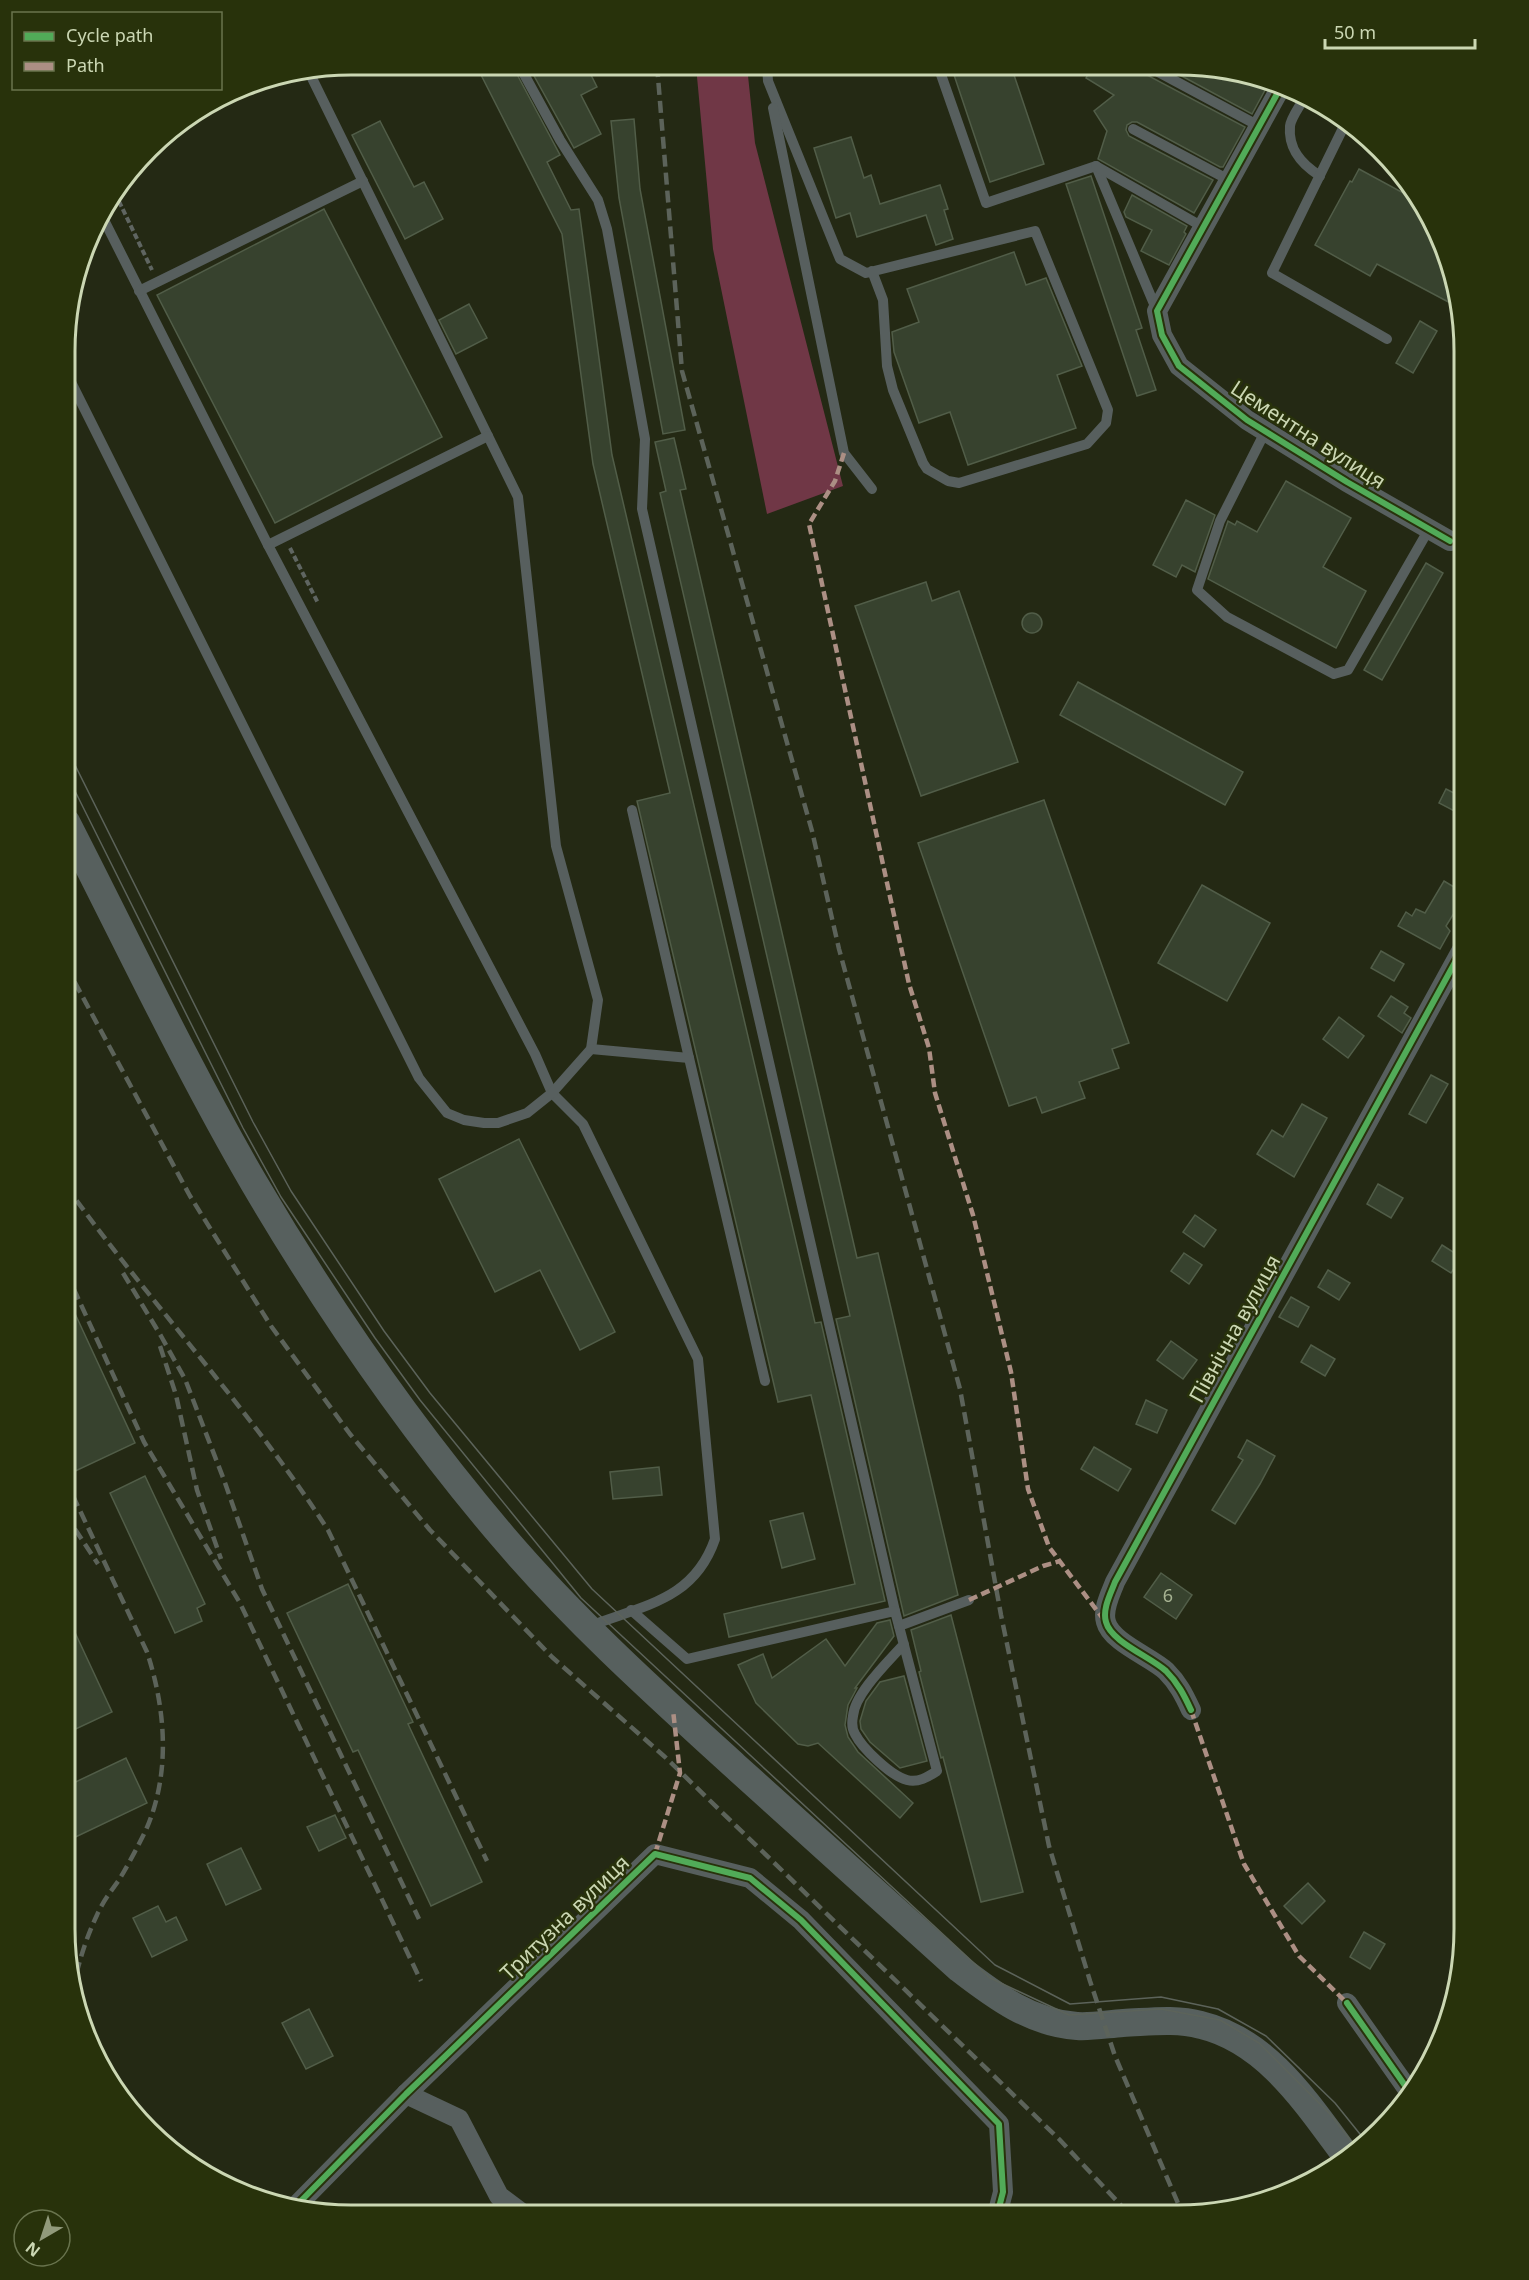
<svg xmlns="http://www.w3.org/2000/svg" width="1529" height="2280" viewBox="0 0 1529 2280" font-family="'Noto Sans',sans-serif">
	<rect width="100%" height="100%" fill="#242914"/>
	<polygon fill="#703746" points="696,66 747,66 755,143 843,486 767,514 713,249"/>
	<g fill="#37422e" stroke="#515d48" stroke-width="1.5">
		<polygon points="476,65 512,65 560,155 547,162 571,210 579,209 612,455 815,1323 821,1322 885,1601 729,1637 724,1614 855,1584 811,1395 778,1402 637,801 670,793 593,464 562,234"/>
		<polygon points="528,65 586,65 597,87 581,95 601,134 574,148"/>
		<polygon points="951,66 1011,66 1044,164 990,182"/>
		<polygon points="1092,67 1142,67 1145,74 1245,127 1223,167 1220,167 1137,122 1132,122 1127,125 1126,130 1129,136 1213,180 1194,213 1098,159 1107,131 1094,111 1114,95 1086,78"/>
		<polygon points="1165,67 1216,67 1270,81 1252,114"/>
		<polygon points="634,119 640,189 685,430 663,434 619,198 611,121"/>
		<polygon points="380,121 414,187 424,182 443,219 405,239 352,135"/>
		<polygon points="851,137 864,178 871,175 880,204 940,185 948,209 944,210 953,239 936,245 926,215 857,237 850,213 836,218 814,148"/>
		<polygon points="1359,169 1420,202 1443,241 1456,306 1377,264 1370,276 1315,245 1350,181 1352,182"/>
		<polygon points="1091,176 1142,328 1136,330 1156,390 1137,396 1066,184"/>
		<polygon points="1132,195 1187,226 1184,232 1186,234 1169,265 1141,251 1152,230 1126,217 1124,212"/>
		<polygon points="324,209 442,437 275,523 157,295"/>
		<polygon points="1014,252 1026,285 1046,278 1082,366 1057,375 1076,428 968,465 950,412 919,423 894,352 892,332 919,322 907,289"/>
		<polygon points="469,304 487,338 456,354 439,320"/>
		<polygon points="1420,321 1437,331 1413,373 1396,363"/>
		<polygon points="674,438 686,489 680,490 857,1258 878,1253 958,1595 904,1616 836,1319 850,1316 660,493 666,491 655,442"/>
		<polygon points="1286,481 1351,518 1323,567 1366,591 1336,648 1208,579 1228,521 1235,525 1237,521 1257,532"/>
		<polygon points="1186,500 1215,515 1195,572 1182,565 1176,577 1153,565"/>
		<polygon points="1426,563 1443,573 1382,680 1364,670"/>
		<polygon points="926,582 932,601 959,591 1018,762 921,796 855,606"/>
		<circle cx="1032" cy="623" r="10"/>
		<polygon points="1078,682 1243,772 1225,805 1060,715"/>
		<polygon points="1446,789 1464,798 1464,816 1439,803"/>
		<polygon points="1044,800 1129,1043 1112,1049 1119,1068 1079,1082 1085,1098 1042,1113 1036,1097 1009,1106 918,843"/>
		<polygon points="1444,881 1464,893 1464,897 1446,926 1450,931 1440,949 1398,926 1406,912 1412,916 1416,909 1425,913"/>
		<polygon points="1202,885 1270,923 1227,1001 1158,963"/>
		<polygon points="1381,951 1404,964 1394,981 1371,968"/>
		<polygon points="1391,996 1408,1007 1404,1013 1411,1018 1402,1033 1378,1016"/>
		<polygon points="1339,1017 1364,1036 1348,1058 1323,1039"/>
		<polygon points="1431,1075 1448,1084 1426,1123 1409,1114"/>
		<polygon points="1302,1104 1327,1118 1294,1177 1257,1154 1272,1130 1283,1137"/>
		<polygon points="519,1139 615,1332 580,1350 540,1270 495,1292 439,1179"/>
		<polygon points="1378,1184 1403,1198 1391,1218 1367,1204"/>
		<polygon points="1195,1215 1216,1230 1204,1247 1183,1232"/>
		<polygon points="1442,1245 1461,1257 1451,1273 1432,1261"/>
		<polygon points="1184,1253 1202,1265 1189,1284 1171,1271"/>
		<polygon points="1328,1270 1350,1283 1339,1300 1318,1287"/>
		<polygon points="65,1292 135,1443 69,1474 65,1464"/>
		<polygon points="1291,1297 1309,1307 1298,1327 1279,1317"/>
		<polygon points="1171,1341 1197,1360 1183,1379 1157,1360"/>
		<polygon points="1311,1345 1335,1359 1325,1376 1301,1362"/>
		<polygon points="1146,1400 1167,1410 1157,1433 1136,1424"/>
		<polygon points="1247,1440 1275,1456 1260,1484 1235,1524 1212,1510 1243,1460 1238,1457"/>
		<polygon points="1094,1447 1131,1469 1118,1491 1081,1469"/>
		<polygon points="659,1467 662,1495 613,1499 610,1472"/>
		<polygon points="145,1476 205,1604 197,1608 202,1621 175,1633 110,1493"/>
		<polygon points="803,1513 815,1559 782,1568 770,1521"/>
		<polygon points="1161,1573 1192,1595 1176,1619 1144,1597"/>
		<polygon points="348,1584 413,1722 408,1724 482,1882 431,1906 358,1750 353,1752 287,1613"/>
		<polygon points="65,1611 112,1712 65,1734"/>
		<polygon points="951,1615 1023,1892 981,1902 943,1757 941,1758 919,1672 921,1671 911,1630"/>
		<polygon points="890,1620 894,1636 855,1688 857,1688 848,1705 845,1725 848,1737 858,1752 913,1803 900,1818 818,1743 808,1746 798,1744 756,1703 738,1665 763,1654 772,1678 826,1639 845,1666 877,1623"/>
		<polygon points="904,1676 927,1761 900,1768 870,1742 861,1729 860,1721 866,1701 880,1682"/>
		<polygon points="126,1758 147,1803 65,1842 65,1787"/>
		<polygon points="335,1815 346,1838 319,1851 307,1827"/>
		<polygon points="241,1848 261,1889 226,1905 207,1864"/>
		<polygon points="1308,1883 1325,1901 1302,1924 1284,1906"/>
		<polygon points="158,1906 166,1922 176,1917 187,1940 152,1957 133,1918"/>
		<polygon points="1364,1932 1385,1944 1370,1969 1350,1957"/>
		<polygon points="309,2009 333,2056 306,2069 282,2023"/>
	</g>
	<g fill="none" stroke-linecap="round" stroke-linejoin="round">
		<g stroke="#5f6561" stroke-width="4" stroke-dasharray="6 3" stroke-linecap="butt">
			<polyline points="115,193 152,270"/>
			<polyline points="290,548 318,603"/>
		</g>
		<g stroke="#575f5e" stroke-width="10">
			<polyline points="519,65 560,140 598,200 607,229 645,439 642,509 895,1611"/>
			<polyline points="767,66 768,81 840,259 866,273 1035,231 1108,410 1106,423 1087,444 959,483 948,481 927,469 923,463 893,390 887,366 883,300 872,271"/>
			<polyline points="938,66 986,203 1096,166 1157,311"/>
			<polyline points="1149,67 1259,126"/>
			<path d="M1305 96C1301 105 1291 117 1290 126 1288 149 1301 164 1320 176"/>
			<polyline points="773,108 844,453 872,489"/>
			<polyline points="1347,120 1272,273 1387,339"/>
			<polyline points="1133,129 1229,180"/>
			<polyline points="1096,166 1203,227"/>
			<path d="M101 214 268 545 535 1054 552 1093 583 1124 698 1359 715 1539C694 1600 644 1605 590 1626"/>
			<polyline points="139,291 363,181"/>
			<polyline points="67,374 419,1078 447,1113 464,1120 484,1123 498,1123 527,1113 552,1093 591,1049 598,1000 556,846 518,497 309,72"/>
			<polyline points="1265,432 1220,521 1197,590 1227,617 1334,674 1348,670 1429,529"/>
			<polyline points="268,545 488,436"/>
			<polyline points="632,810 689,1058"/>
			<polyline points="591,1049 689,1058 765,1381"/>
			<path d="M631 1610 687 1659 895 1611 937 1771C928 1777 918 1783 907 1780 891 1776 862 1748 855 1734 852 1729 852 1721 853 1716 855 1693 889 1661 904 1644"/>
			<polyline points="899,1626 969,1600"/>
		</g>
		<g stroke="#575f5e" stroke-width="20">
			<polyline points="1282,85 1157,311 1162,335 1179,366 1247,420 1347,482 1450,541"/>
			<path d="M1191 1710C1184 1695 1178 1683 1166 1671 1151 1657 1111 1642 1106 1622 1102 1609 1111 1593 1115 1582L1464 946"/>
			<polyline points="1347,2003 1411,2094"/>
			<polyline points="406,2094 459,2119 499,2196 523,2214"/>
			<polyline points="294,2208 406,2094 655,1854 750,1878 801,1920 999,2124 1003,2192 997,2215"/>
		</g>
		<path stroke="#57605e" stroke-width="28" d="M66 822C128 943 186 1066 254 1183 327 1307 410 1428 504 1538 575 1621 655 1693 735 1766 810 1834 885 1901 960 1969 995 1996 1031 2023 1077 2026 1092 2027 1108 2024 1123 2023 1149 2022 1175 2018 1201 2025 1268 2041 1308 2105 1347 2157"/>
		<g stroke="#5c635a" stroke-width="1.5">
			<polyline points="66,747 253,1122 291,1191 384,1331 430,1393 592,1589 995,1965 1070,2004 1161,1997 1218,2009 1266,2036 1335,2103 1368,2144"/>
			<polyline points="66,773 243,1128 281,1197 375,1338 420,1400 581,1598 990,1978 1069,2015 1161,2009 1220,2020 1259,2043 1330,2114 1358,2150"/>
		</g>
		<g stroke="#5c635a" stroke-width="4.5" stroke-dasharray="12 6" stroke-linecap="butt">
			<polyline points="657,65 682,371 812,831 839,949 960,1389 1001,1615 1049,1846 1090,1981 1115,2056 1183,2215"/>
			<polyline points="66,966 190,1196 271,1326 350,1434 430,1530 552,1657 665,1757 1059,2139 1130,2215"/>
			<path d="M66 1186C150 1303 250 1409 328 1530L487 1861"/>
			<polyline points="66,1272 144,1442 240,1603 421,1981"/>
			<polyline points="123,1273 161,1336 185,1379 224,1480 262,1589 419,1919"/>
			<polyline points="160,1346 176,1395 197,1490 221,1559"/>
			<path d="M65 1479 147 1652C166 1710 171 1775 145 1832 137 1848 128 1865 119 1880 111 1891 102 1903 97 1915 87 1936 80 1958 75 1980"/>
			<polyline points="65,1514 98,1564"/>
		</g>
		<g stroke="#ac8f84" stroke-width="4.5" stroke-dasharray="9 4.5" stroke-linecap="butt">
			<polyline points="844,453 835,481 809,524 909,984 929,1048 935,1093 973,1215 1011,1372 1028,1489 1049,1547 1104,1620"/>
			<polyline points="969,1600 1043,1566 1060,1561"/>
			<polyline points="1191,1710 1244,1864 1299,1956 1347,2003"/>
			<polyline points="655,1854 680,1773 673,1710"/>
		</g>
		<g stroke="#28320b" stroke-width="10">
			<g id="cycleway">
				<polyline points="1282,85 1157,311 1162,335 1179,366 1247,420 1347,482 1450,541"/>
				<path d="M1191 1710C1184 1695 1178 1683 1166 1671 1151 1657 1111 1642 1106 1622 1102 1609 1111 1593 1115 1582L1464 946"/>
				<polyline points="1347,2003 1411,2094"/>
				<polyline points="294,2208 406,2094 655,1854 750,1878 801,1920 999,2124 1003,2192 997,2215"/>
			</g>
		</g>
		<use href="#cycleway" stroke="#51ab58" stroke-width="6"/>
	</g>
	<g text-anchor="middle" stroke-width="5" stroke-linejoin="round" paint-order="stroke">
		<g font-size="18" fill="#a6b292">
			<text x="1168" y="1602">6</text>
		</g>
		<g font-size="21" fill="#cbd7b3" stroke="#28320b">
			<text transform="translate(1308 435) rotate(33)" y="7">Цементна вулиця</text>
			<text transform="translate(1235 1329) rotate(-61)" y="7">Північна вулиця</text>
			<text transform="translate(565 1918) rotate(-44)" y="7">Тритузна вулиця</text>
		</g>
	</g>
	<path d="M0 0H1529V2280H0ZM351 75H1178A276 276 0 0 1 1454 351V1929A276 276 0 0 1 1178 2205H351A276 276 0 0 1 75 1929V351A276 276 0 0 1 351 75Z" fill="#28320b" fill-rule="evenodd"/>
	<path fill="none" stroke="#cbd7b3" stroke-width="3" d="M351 75H1178A276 276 0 0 1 1454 351V1929A276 276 0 0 1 1178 2205H351A276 276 0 0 1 75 1929V351A276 276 0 0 1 351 75Z"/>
	<rect x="12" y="12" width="210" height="78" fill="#28320b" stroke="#69744e" stroke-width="1.5"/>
	<rect x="24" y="32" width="30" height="9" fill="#51ab58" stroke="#69744e" stroke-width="1.5"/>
	<text x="66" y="42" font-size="18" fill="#cbd7b3">Cycle path</text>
	<rect x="24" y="62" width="30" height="9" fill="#ac8f84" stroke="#69744e" stroke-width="1.5"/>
	<text x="66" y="72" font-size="18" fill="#cbd7b3">Path</text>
	<g transform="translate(42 2238) rotate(219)"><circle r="28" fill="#28320b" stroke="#69744e" stroke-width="1.5"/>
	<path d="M0-4.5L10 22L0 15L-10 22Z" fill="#919a7b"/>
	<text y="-9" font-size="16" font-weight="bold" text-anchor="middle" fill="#cbd7b3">N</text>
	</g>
	<path d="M1325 39v9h150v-9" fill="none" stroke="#cbd7b3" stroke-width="3"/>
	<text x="1334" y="39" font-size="18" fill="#cbd7b3" stroke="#28320b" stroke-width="4.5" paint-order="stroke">50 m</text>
</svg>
